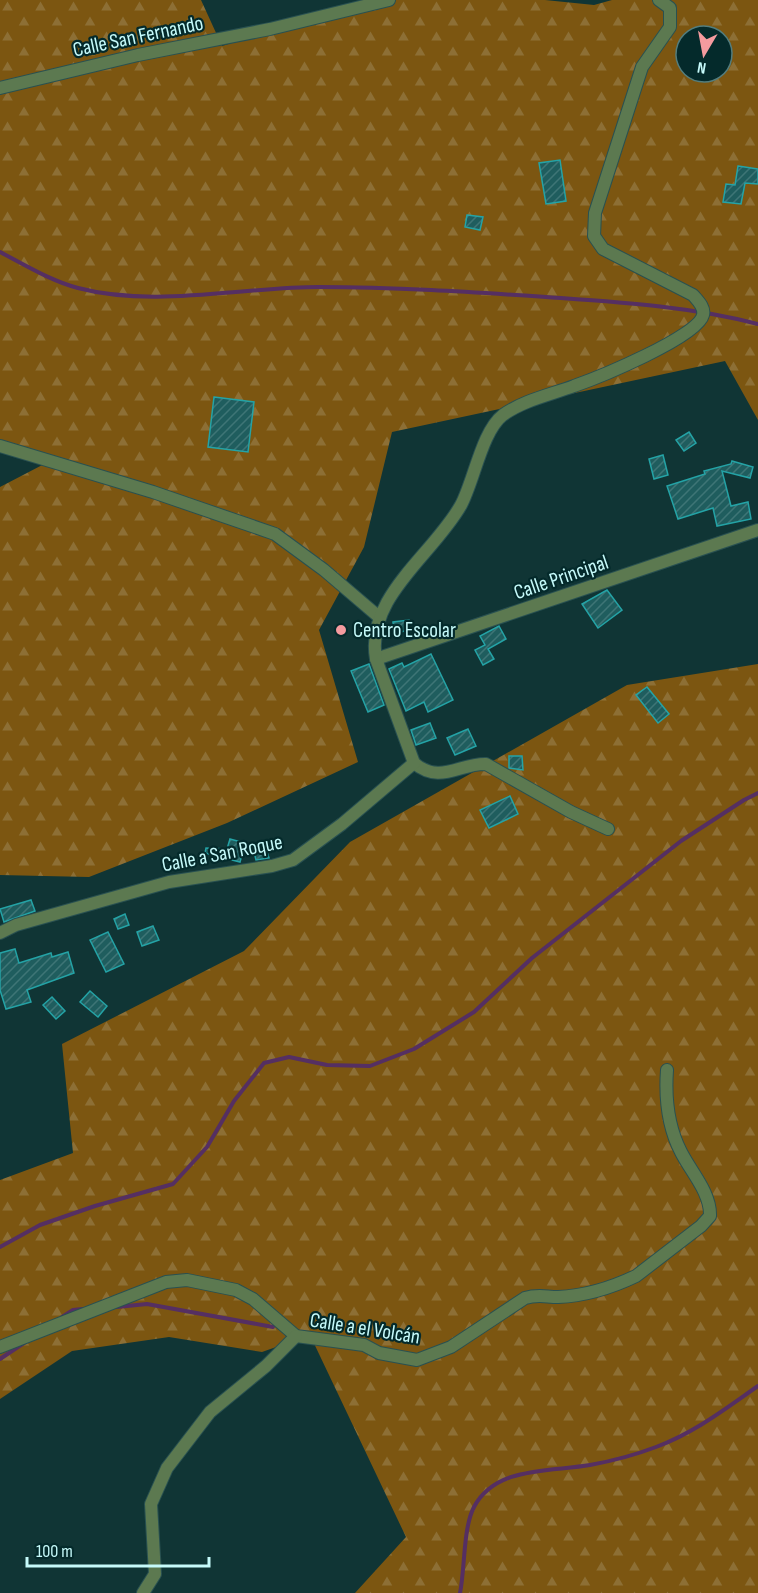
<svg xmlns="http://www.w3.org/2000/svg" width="758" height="1593" viewBox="0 0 758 1593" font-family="'Sofia Sans Condensed',sans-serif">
	<defs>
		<pattern id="forest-firs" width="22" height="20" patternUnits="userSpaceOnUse" patternTransform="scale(1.5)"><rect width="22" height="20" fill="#7c5611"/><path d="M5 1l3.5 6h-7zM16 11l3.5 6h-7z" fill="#8d6f35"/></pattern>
		<pattern id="building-hatch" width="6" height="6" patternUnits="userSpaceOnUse" patternTransform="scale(1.5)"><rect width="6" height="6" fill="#1f5d5e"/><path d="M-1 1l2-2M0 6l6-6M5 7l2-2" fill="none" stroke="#3e7576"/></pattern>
	</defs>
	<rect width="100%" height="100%" fill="#103535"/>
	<g fill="url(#forest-firs)" fill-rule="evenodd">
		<path d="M0 0H201L222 46 373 0H545L594 5 612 0H758V420L725 361 392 432 364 547 319 630 358 762 227 823 89 877 0 875V487L50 461 0 446ZM686 36H722V72H686Z"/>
		<polygon points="758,664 758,1593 355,1593 406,1537 310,1335 262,1352 169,1337 72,1351 0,1399 0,1180 73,1153 62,1044 244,951 350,842 627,685"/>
	</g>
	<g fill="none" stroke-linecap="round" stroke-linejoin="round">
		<g stroke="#552f62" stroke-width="4">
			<path d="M0 252C25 265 51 281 78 288 154 308 242 287 319 287 395 287 470 292 546 297 617 302 689 306 758 324"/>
			<polyline points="0,1247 40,1225 95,1206 173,1184 207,1147 234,1101 264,1063 289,1057 327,1065 370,1066 414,1049 474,1012 532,958 681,841 744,800 758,793"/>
			<polyline points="117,1307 147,1304 273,1327"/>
			<polyline points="62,1317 73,1310 82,1309"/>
			<polyline points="0,1359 24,1343"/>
			<path d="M460 1593C465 1569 463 1528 474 1507 496 1466 550 1472 590 1465 612 1461 635 1455 656 1447 694 1433 725 1409 758 1386"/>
		</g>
	</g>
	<g fill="url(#building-hatch)" stroke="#24a3a6" stroke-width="1.5">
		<polygon points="560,160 566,201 546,204 539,163"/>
		<polygon points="738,166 758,169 758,184 745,183 741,204 723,202 726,184 735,185"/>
		<polygon points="467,215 483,217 480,230 465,227"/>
		<polygon points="214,397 254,402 248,452 208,447"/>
		<polygon points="689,432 696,443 684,451 676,440"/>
		<polygon points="663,455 668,475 654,479 649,459"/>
		<polygon points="732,461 753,467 750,478 722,471 731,506 748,502 751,519 717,526 713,508 678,519 667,486 705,474 704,471 731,464"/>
		<polygon points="607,590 622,610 598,628 582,604"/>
		<polygon points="409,620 409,630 393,634 393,622"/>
		<polygon points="499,626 506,639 488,649 494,659 483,665 475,650 485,645 480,636"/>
		<polygon points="431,654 453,700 428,712 424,702 406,711 389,669 402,663 404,667"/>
		<polygon points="369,664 384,705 368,712 351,671"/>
		<polygon points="647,687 669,714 658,723 636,695"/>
		<polygon points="430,723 436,738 416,745 411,730"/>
		<polygon points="468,729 476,746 455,755 447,738"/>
		<polygon points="509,756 522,756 523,770 509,768"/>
		<polygon points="510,796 518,814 489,828 480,810"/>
		<polygon points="230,839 245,843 240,862 205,853 206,848 227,849"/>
		<polygon points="266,849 269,858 256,860 254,852"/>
		<polygon points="31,900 35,911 4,922 0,909"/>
		<polygon points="125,914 129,925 118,929 114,919"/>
		<polygon points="153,926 159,940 142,946 137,932"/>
		<polygon points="108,932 124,964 106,972 90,940"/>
		<polygon points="15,949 19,963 51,953 52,957 68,952 74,973 27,990 31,1002 6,1009 0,990 0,953"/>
		<polygon points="90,991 107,1006 98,1017 80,1002"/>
		<polygon points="52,997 65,1011 56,1019 43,1005"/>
	</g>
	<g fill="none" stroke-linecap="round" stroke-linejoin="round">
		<g stroke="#295151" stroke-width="14">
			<g id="minor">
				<polyline points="0,88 138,55 270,29 389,0"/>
				<polyline points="0,446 153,492 275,534 324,570 379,617"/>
				<polyline points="376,659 758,530"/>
				<path d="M414 763C440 785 460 763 486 764L571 812 608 829"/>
				<path d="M0 933 16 925 169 882 272 866 293 860 342 824 414 763 376 659C365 597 433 555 461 505 474 481 482 431 503 415 524 400 550 395 574 386 597 378 698 337 703 315 705 307 698 301 693 295L603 249 594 236 595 213 642 67 670 27V8L659 0"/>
				<path d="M0 1347 166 1282 187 1280 236 1290 253 1299 296 1336 364 1345 379 1353 417 1360 451 1347 525 1298C538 1294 546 1297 558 1297 584 1296 613 1287 636 1276L701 1226 710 1216C711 1193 691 1172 681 1152 668 1127 665 1098 667 1070"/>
				<polyline points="143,1593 155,1574 151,1504 167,1468 210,1412 266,1366 296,1336"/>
			</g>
		</g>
		<use href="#minor" stroke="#5c7950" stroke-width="12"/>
	</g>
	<circle fill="#f59b9f" stroke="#042a2b" stroke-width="2" cx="341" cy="630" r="6"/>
	<g text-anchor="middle" stroke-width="4.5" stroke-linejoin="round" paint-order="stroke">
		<g font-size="21" fill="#c6fafa" stroke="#042a2b">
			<text transform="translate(138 36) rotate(-12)" y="7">Calle San Fernando</text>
			<text transform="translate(561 577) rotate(-19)" y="7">Calle Principal</text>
			<text transform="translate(222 853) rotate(-11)" y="7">Calle a San Roque</text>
			<text transform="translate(365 1328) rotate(9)" y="7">Calle a el Volcán</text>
		</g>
		<g font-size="21" fill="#c6fafa" stroke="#042a2b" text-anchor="start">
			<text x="353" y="637">Centro Escolar</text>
		</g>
	</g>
	<g transform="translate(704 54) rotate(190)"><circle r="28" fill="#042a2b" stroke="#527d7e" stroke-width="1.5"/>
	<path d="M0-4.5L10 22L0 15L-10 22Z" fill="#f59b9f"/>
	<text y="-9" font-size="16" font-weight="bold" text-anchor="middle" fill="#c6fafa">N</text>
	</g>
	<path d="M27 1557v9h182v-9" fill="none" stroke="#c6fafa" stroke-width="3"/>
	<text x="36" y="1557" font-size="18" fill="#c6fafa" stroke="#042a2b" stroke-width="4.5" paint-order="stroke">100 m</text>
</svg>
